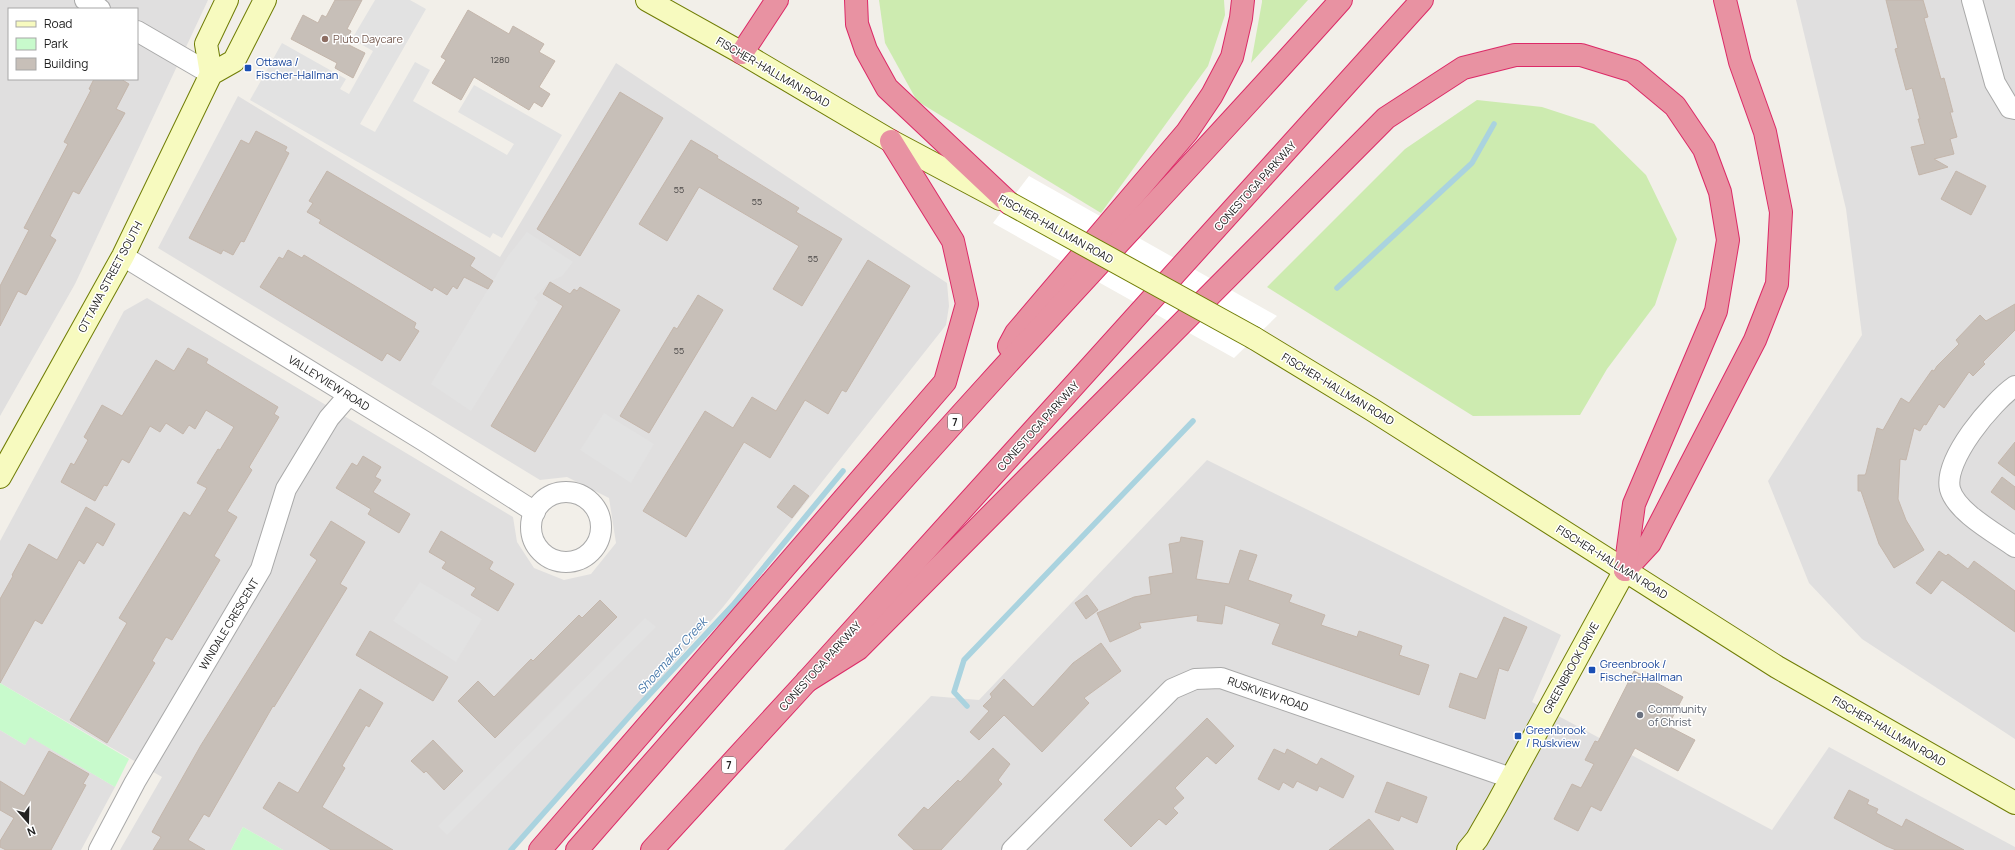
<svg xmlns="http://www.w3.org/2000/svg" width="2015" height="850" viewBox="0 0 2015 850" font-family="Manrope,sans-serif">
	<rect width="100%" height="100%" fill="#f2efe9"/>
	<g fill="#e0dfdf" fill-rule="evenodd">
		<path d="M0 0H208L75 284 0 416ZM9 9H137V79H9Z"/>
		<polygon points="1796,0 2015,0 2015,739 1862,639 1809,583 1768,481 1862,335 1846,209"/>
		<polygon points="616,63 947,283 949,306 946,325 723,607 512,850 283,850 243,827 231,850 120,850 162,777 0,683 0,541 124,311 147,298 513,517 517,542 534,568 564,580 591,574 616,543 609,498 567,477 540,480 158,248 238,96 500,257"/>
		<polygon points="1207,460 1561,635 1532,702 1772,830 1829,747 2015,847 2015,850 784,850 931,696 979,700"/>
		<polygon points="0,730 25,745 29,736 115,787 81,850 0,850"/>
	</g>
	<g fill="#cdebb0">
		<polygon points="879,0 1224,0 1225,15 1208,66 1101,213 917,101 885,43"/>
		<polygon points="1262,0 1308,0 1251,63 1262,2"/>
		<polygon points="1477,100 1542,107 1594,124 1646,175 1677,239 1655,305 1607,369 1580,415 1473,416 1267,287 1405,149"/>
	</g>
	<g fill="#c8facc">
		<polygon points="0,683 129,759 115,787 30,737 25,745 0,730"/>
		<polygon points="243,827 283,850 231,850"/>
	</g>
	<g fill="#e2e2e2">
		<polygon points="375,0 410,0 426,9 360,124 375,132 415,62 430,70 413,101 507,155 514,144 458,112 474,85 562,135 502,238 493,233 490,238 250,100 282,43 346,79 340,89 349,94 373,51 352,39"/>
		<polygon points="527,232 573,262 562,276 549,282 534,298 538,302 471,411 431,384 508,256"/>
		<polygon points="604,413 654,444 631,483 580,450"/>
		<polygon points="420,582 482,619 456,662 393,621"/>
		<polygon points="645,618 656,627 447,835 438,826"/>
	</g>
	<polygon fill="#fff" points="1029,176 1277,316 1234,358 993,223"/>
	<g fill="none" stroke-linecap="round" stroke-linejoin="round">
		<g stroke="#aad3df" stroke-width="5.5">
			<polyline points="1337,288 1472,163 1494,124"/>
			<polyline points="967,706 954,692 964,660 1193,421"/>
			<polyline points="511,850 635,710 733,605 843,471"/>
		</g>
	</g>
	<g fill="#c7bfb8" stroke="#c4b6ab">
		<polygon points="335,0 362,0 347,29 351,31 345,43 365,53 353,78 335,68 337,63 291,39 303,15 318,23 322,15 326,17"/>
		<polygon points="1886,0 1923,0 1928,17 1924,18 1941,79 1944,78 1953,112 1950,112 1957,137 1950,139 1954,154 1934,159 1948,167 1919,175 1911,147 1925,144 1918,119 1920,119 1912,88 1906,90 1895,49 1898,48"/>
		<polygon points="468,10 509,34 513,26 544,44 539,52 555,61 539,87 550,94 542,107 534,102 529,110 474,77 461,100 432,83 446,60 441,57"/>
		<polygon points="94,79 121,79 129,84 116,109 125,113 79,194 73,191 50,236 56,240 26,295 18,291 0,326 0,286 29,230 24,228 68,144 64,142 91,90 89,89"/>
		<polygon points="620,92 663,118 580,256 537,229"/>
		<polygon points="256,131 287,147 285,151 289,153 244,242 241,241 233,255 223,250 221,254 189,238 241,140 249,144"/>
		<polygon points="691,140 718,156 717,158 799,208 796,212 842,239 802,306 773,289 799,246 699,187 667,241 639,224"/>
		<polygon points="327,171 475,258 470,266 493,281 488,289 464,277 457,289 453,286 447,295 434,287 432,291 319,223 321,220 307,212 313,203 309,201"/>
		<polygon points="1956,171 1986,186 1971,215 1941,199"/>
		<polygon points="288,250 302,258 304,255 416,323 414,328 419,331 400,361 387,353 382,361 260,287 279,257 283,259"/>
		<polygon points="868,260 910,286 846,392 842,390 828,414 805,400 770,458 744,442 686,537 643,511 705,411 733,428 752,397 776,411"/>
		<polygon points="550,282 570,294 574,289 577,291 580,287 620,310 535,452 491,426 563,306 543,294"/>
		<polygon points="698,295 723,310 649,433 620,416 674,327 677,329"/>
		<polygon points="2015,304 2015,330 1983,362 1985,364 1973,376 1969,372 1944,408 1939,404 1926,425 1924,424 1920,431 1914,428 1906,460 1900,459 1898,499 1906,520 1924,550 1894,568 1879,544 1861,491 1858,491 1858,475 1865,475 1866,473 1877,428 1883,430 1901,398 1909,403 1932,370 1934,371 1937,366 1959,344 1956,340 1980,315 1986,321"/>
		<polygon points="188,348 208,359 206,363 278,407 274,414 279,417 249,467 252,470 227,511 237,517 214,556 220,560 172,640 166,637 152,661 155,663 107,743 70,720 127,623 119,618 184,512 190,516 207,488 197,483 218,449 220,450 234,427 206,410 195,429 189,425 183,434 166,423 160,432 150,426 129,463 122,459 107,486 104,485 95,501 61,482 71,463 74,465 88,440 84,437 102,405 122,416 156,360 174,371"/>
		<polygon points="2015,442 2015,476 1998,463"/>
		<polygon points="363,456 381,467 375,477 381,480 373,492 410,514 399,533 368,514 371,509 336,488 352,463 357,466"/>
		<polygon points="2002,477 2015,487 2015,510 1991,492"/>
		<polygon points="794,485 809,496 792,518 777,507"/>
		<polygon points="86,507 115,524 103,546 97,542 84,564 79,560 42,624 35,620 0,683 0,599 13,576 12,575 29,544 57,560"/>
		<polygon points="331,521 365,542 340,584 347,588 274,707 273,706 209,817 204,814 188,840 205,850 153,850 161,837 152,832 159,819 201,745 317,560 310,555"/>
		<polygon points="441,531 493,562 489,569 514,584 498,611 471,595 476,588 442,568 446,562 429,552"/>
		<polygon points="1181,537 1203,541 1196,579 1229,584 1240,550 1257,555 1248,580 1292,595 1289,602 1325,615 1321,625 1357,637 1359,631 1402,646 1399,655 1429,665 1419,695 1272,644 1280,624 1225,605 1222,624 1197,621 1198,615 1139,623 1141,628 1110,642 1097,613 1134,597 1151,594 1149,577 1173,573 1169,544 1180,542"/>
		<polygon points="1939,551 1946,556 1948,554 1968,569 1974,561 2015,591 2015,632 1942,580 1931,594 1916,583"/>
		<polygon points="1087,595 1098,610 1086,619 1075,603"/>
		<polygon points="600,600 617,617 495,738 458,701 478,681 494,697 531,659 533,661 579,615 582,618"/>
		<polygon points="1504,617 1527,627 1508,671 1499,668 1485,719 1449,707 1460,673 1477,679"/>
		<polygon points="370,631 448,677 433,701 356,655"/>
		<polygon points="1101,643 1121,671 1084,698 1089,703 1042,752 1004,715 979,740 970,732 989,711 983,706 992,697 990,694 1004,679 1033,707 1073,663"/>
		<polygon points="1634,671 1683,697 1668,726 1695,740 1678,771 1635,748 1601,811 1591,806 1578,831 1554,819 1572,784 1581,788 1594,764 1585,760 1595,741 1598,742"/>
		<polygon points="360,689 383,703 369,727 366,725 342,766 345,768 322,807 393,850 331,850 263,808 279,782 298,793"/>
		<polygon points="1207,718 1234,746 1216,764 1207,756 1175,788 1184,798 1173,808 1178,813 1166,825 1159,819 1131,847 1104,820"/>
		<polygon points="433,740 463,771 444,790 426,771 424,773 411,761"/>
		<polygon points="993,748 1010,764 998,780 1002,784 941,850 914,850 898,835 924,807 928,810 958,780 960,782"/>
		<polygon points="1274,749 1285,754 1287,749 1317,765 1321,758 1354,776 1343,798 1319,786 1317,791 1297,781 1293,788 1283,782 1279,790 1258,779"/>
		<polygon points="49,751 89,774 83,784 86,785 51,850 6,850 0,847 0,841 14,818 0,810 0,781 24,796"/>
		<polygon points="1387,782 1427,797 1417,823 1401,816 1399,821 1375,812"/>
		<polygon points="1849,790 1869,800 1867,804 1878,809 1876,813 1902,827 1906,819 1964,850 1896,850 1886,846 1834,818"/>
		<polygon points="1369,819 1394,850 1329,850"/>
	</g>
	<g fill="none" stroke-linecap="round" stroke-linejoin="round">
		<g stroke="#a9a9a9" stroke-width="22">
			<g id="street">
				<polyline points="85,0 100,9"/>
				<polyline points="1972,0 1995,83 2010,108 2015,109"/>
				<polyline points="137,31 211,74"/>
				<polyline points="123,256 424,441 535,512"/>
				<path d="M2015 386C1992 402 1943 460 1950 489 1956 512 1997 534 2015 547"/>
				<circle cx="566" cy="527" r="35"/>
				<polyline points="99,850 135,782 261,569 286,489 329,418 349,395"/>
				<polyline points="1012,850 1172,689 1195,679 1221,678 1511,778"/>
			</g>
		</g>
		<g stroke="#707d05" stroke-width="24">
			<g id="secondary">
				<polyline points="647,0 742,53 891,141 1000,199"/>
				<polyline points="211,74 206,44 227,0"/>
				<polyline points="1254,338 1371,409 1777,667 2015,803"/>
				<polyline points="0,477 123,256 211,74 234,61 265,0"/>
				<polyline points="1468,850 1477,839 1496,806 1625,570"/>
			</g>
		</g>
		<g stroke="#dc2a67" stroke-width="24">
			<g id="highway">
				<polyline points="856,0 857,24 866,50 887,88 1009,203"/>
				<polyline points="742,53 777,0"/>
				<polyline points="1009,346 1016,333 1187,132 1212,95 1232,57 1241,18 1243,0"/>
				<polyline points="1625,570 1650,543 1755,340 1777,284 1781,212 1765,132 1740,62 1725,0"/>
				<polyline points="807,681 858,649 1386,118 1463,68 1515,55 1581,55 1633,71 1675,106 1704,149 1720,192 1728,240 1716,311 1634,504 1625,570"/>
				<polyline points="540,850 945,382 967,304 953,241 891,141"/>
				<path d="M577 850C713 694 849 538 988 385 1105 256 1225 130 1341 0"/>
				<polyline points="652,850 807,681 1422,0"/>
			</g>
		</g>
		<use href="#street" stroke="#fff" stroke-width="20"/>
		<use href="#secondary" stroke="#f7fabf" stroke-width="22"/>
		<use href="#highway" stroke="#e892a2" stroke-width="22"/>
		<g stroke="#707d05" stroke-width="24" stroke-linecap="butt">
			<polyline id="secondary-bridge" points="1009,203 1254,338"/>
		</g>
		<use href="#secondary-bridge" stroke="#f7fabf" stroke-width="22"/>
	</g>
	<circle fill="#8d6e63" stroke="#fff" stroke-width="1.5" cx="325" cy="39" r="4"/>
	<g fill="#1a4fb4" stroke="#fff" stroke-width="1.5">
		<rect x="244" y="64" width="8" height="8" rx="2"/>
		<rect x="1588" y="666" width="8" height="8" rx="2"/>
		<rect x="1514" y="732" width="8" height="8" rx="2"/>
	</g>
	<circle fill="#6b7280" stroke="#fff" stroke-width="1.5" cx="1640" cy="715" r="4"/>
	<g text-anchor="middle" stroke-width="3" stroke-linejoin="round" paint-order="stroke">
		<g font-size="9" fill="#4b4948">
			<text x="500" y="63">1280</text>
			<text x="679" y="193">55</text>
			<text x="757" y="205">55</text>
			<text x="813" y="262">55</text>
			<text x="679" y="354">55</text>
		</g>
		<g fill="#fff" stroke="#646464" stroke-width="1">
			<rect x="948" y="414" width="14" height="16" rx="3"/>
			<rect x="722" y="757" width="14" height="16" rx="3"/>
		</g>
		<g font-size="10" font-weight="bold" fill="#222">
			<text x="955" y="426">7</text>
			<text x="729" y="769">7</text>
		</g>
		<g font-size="11" fill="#785e54" stroke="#fff" text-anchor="start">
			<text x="333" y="43">Pluto Daycare</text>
		</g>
		<g font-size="11" fill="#164399" stroke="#fff" text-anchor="start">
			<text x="256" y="66">Ottawa /<tspan x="256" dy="13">Fischer-Hallman</tspan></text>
			<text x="1600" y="668">Greenbrook /<tspan x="1600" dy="13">Fischer-Hallman</tspan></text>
			<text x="1526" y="734">Greenbrook<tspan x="1526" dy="13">/ Ruskview</tspan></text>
		</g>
		<g font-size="11" fill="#222" stroke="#fff">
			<text transform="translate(773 72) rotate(30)" y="4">FISCHER-HALLMAN ROAD</text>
			<text transform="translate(1255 186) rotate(-48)" y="4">CONESTOGA PARKWAY</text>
			<text transform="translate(1056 229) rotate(29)" y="4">FISCHER-HALLMAN ROAD</text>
			<text transform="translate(110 277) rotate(-62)" y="4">OTTAWA STREET SOUTH</text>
			<text transform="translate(329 383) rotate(32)" y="4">VALLEYVIEW ROAD</text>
			<text transform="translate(1338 389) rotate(31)" y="4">FISCHER-HALLMAN ROAD</text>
			<text transform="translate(1038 426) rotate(-48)" y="4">CONESTOGA PARKWAY</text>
			<text transform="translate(1612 562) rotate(32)" y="4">FISCHER-HALLMAN ROAD</text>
			<text transform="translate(229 624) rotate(-59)" y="4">WINDALE CRESCENT</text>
			<text transform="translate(820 666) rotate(-48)" y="4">CONESTOGA PARKWAY</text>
			<text transform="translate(1571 668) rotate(-61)" y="4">GREENBROOK DRIVE</text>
			<text transform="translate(1268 694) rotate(19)" y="4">RUSKVIEW ROAD</text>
			<text transform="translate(1889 731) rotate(30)" y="4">FISCHER-HALLMAN ROAD</text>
		</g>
		<g font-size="11" fill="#5b616d" stroke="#fff" text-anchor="start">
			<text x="1648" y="713">Community<tspan x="1648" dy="13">of Christ</tspan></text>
		</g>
		<g font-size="12" font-style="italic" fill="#4a7aab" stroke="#fff">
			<text transform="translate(672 656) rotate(-48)" y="4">Shoemaker Creek</text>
		</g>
	</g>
	<rect x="8" y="8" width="130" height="72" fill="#ffffff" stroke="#a7a7a7"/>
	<rect x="16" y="21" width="20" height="6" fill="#f7fabf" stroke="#a7a7a7"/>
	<text x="44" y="28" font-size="12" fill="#222222">Road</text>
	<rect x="16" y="38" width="20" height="12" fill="#c8facc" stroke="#a7a7a7"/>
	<text x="44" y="48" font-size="12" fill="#222222">Park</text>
	<rect x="16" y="58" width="20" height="12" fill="#c7bfb8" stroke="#a7a7a7"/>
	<text x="44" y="68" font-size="12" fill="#222222">Building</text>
	<g transform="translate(28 822) rotate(160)" stroke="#ffffff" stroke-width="3" paint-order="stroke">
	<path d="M0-3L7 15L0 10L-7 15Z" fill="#222222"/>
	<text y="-6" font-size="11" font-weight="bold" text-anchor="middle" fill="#222222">N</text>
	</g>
</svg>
